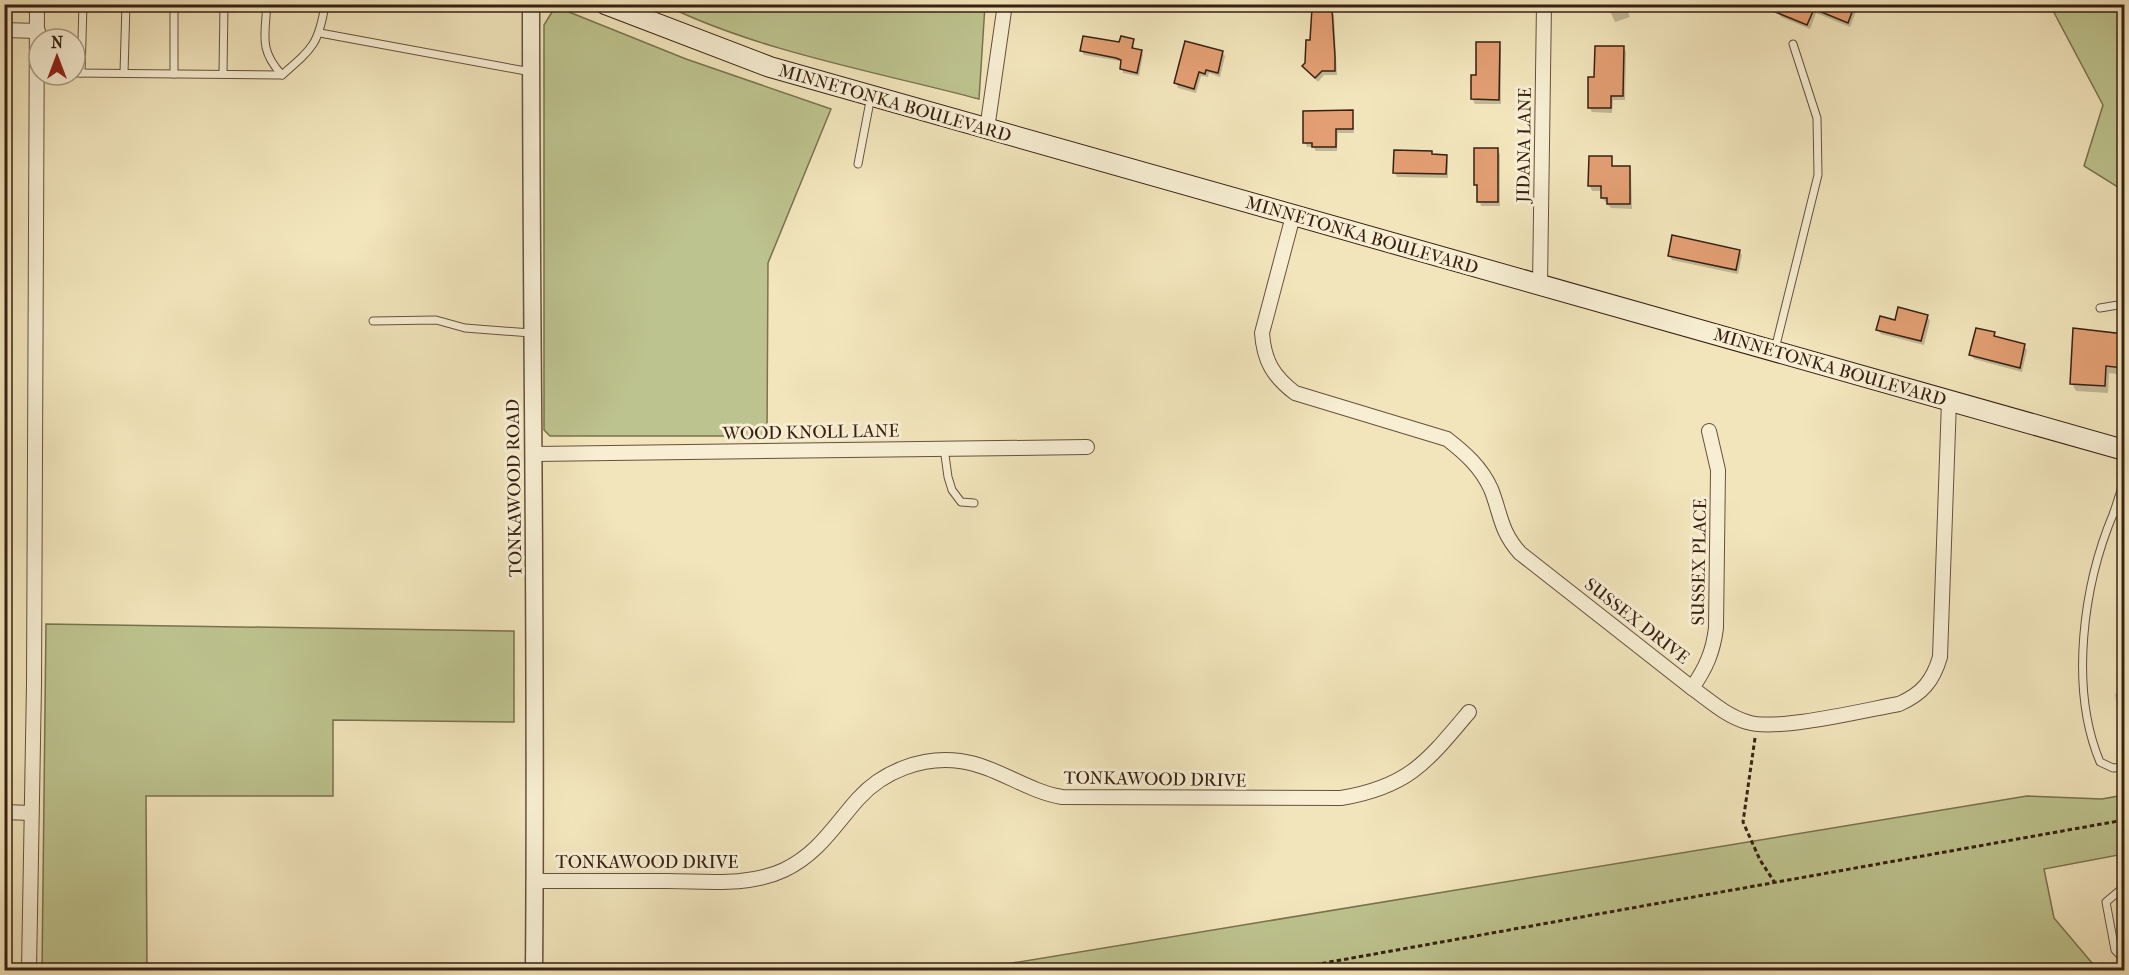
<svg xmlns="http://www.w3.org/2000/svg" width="2129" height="975" viewBox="0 0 2129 975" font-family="'IM FELL French Canon',serif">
	<rect width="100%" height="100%" fill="#f2e5bc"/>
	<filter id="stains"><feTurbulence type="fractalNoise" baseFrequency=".00333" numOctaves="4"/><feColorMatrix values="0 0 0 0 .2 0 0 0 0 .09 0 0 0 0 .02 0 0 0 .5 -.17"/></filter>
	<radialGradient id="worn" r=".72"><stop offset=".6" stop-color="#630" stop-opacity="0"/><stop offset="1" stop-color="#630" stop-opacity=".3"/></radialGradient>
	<g fill="#bdc38e" stroke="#7a7250" stroke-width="1.5">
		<path d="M665 5H985L979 99C877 72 758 51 665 5Z"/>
		<polygon points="2050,5 2124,5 2124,191 2084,166 2103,105"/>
		<polygon points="564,10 686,59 831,109 768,263 767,436 550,436 544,430 544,25 552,12"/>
		<polygon points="46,624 514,631 514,722 333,720 333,796 146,796 147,970 42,970"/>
		<polygon points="2124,795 2124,854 2044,869 2054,918 2098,970 970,970 2027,796 2102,799"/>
	</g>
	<g fill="#0003">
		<polygon points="1471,4 1485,4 1485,12 1474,12"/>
		<polygon points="1602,4 1625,4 1630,17 1615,22 1610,11 1606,13"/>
		<polygon points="1782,4 1859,4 1850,27 1816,13 1810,29 1781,17 1779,13"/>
		<polygon points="1331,10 1334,15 1337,75 1324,75 1318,82 1304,66 1307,64 1311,42"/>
		<polygon points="1133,40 1134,50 1141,51 1143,55 1139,76 1123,73 1122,63 1120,61 1084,55 1082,51"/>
		<polygon points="1499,44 1501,48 1501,104 1475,104 1472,99 1477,77"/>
		<polygon points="1624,48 1626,52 1625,100 1613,100 1612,113 1592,112 1589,107"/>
		<polygon points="1222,52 1225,56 1220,77 1209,73 1208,77 1201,76 1196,93 1178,88 1176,83"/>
		<polygon points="1352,112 1354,133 1338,133 1337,151 1316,151 1313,147 1307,147 1305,142"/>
		<polygon points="1497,150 1500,154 1500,206 1481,206 1476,185"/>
		<polygon points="1433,156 1446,156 1448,161 1448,178 1397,177 1395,173"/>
		<polygon points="1611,158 1613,167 1629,167 1631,172 1632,209 1611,208 1602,198 1602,191 1592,191 1590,186"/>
		<polygon points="1739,251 1742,255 1738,274 1672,260 1670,256"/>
		<polygon points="1927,316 1930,321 1924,345 1881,334 1878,330 1896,322"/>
		<polygon points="2074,329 2124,335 2124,375 2109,373 2108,393 2076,391 2072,384"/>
		<polygon points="1994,333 1997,339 2024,346 2027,350 2022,372 1974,359 1971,355"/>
		<polygon points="2124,692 2124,749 2115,694"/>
	</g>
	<g fill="#e39f73" stroke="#372013" stroke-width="1.5">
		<polygon points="1855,4 1848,23 1814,9 1807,25 1758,5"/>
		<polygon points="1312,8 1332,9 1335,57 1335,71 1322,71 1315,78 1302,66 1305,63 1306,40 1310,40"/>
		<polygon points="1083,36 1119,42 1121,36 1134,39 1132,48 1142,50 1137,73 1120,69 1121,60 1116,58 1080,51"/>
		<polygon points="1185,41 1223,51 1218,73 1206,70 1205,74 1199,72 1194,89 1174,83"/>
		<polygon points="1476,42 1500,42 1499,100 1471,99 1471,75 1476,75"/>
		<polygon points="1595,46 1624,46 1623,96 1611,96 1611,108 1588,108 1588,77 1594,77"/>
		<polygon points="1353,110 1353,129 1336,129 1336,147 1312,147 1312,143 1303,143 1303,111"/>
		<polygon points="1474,148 1498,148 1498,202 1477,202 1477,185 1474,185"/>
		<polygon points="1394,150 1432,151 1432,154 1447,155 1446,174 1393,173"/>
		<polygon points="1589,156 1612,156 1612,166 1630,166 1630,204 1607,204 1607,198 1601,198 1601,186 1588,186"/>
		<polygon points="1672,235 1740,250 1736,270 1668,256"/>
		<polygon points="1898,307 1928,315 1921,341 1876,330 1880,316 1895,320"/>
		<polygon points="1976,328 1995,332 1994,336 2025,344 2020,368 1969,355"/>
		<polygon points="2073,328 2124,334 2124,368 2106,366 2105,386 2070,384"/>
	</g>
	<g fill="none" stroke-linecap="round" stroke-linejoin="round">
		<g stroke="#66513d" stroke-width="9">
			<g id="service">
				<path d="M267 4C265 36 259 50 282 75 312 49 319 44 325 4"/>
				<polyline points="320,33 531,72"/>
				<polyline points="75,73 282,75"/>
				<polyline points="81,73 83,4"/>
				<polyline points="124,73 126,4"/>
				<polyline points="174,74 174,4"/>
				<polyline points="223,74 224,4"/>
				<polyline points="858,164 871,96"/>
				<polyline points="2100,308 2124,304"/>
				<polyline points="373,321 436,320 465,328 531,333"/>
				<polyline points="1775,349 1818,175 1817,118 1793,44"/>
				<polyline points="944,448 948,477 952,490 961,502 974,503"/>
				<polyline points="2124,481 2114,512 2124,515"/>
				<path d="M2114 512C2083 585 2069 688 2100 762L2113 768 2124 767"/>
				<polyline points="2124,887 2106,902 2115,950 2124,959"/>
			</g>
		</g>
		<g stroke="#66513d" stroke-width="16">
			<g id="minor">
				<polyline points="4,30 38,31"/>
				<polyline points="987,129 1005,4"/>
				<path d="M1293 216 1262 333C1264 361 1273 376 1295 393L1447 439C1465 453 1481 467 1491 489 1501 514 1500 531 1520 553L1692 688C1709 700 1726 716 1747 722 1776 732 1865 710 1899 704 1922 694 1933 681 1940 657L1949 401"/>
				<polyline points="1540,285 1544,4"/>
				<polyline points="535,454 1087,447"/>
				<path d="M1692 688C1706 668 1713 652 1716 628L1718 470 1709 431"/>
				<polyline points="4,812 31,813"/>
				<path d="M535 881C579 881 623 881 667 881 705 881 748 887 784 870 818 854 834 826 858 799 883 771 923 756 960 761 997 766 1026 791 1062 797L1341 798C1408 787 1427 762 1469 712"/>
				<polyline points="29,970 34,684 37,4"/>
			</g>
		</g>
		<g stroke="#66513d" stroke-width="19">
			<path id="tertiary" d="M531 4C531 327 537 648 534 970"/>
		</g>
		<g stroke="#372013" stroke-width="22">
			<polyline id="secondary" points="605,4 770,67 2124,450"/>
		</g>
		<g stroke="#372013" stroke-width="3" stroke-dasharray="4.5 3" stroke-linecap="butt">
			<polyline points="1755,738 1743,822 1760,860 1775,883"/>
			<polyline points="1285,970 2124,820"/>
		</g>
		<use href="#service" stroke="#f7eed3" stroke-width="7"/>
		<use href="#minor" stroke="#f7eed3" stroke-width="14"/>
		<use href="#tertiary" stroke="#f7eed3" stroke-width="16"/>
		<use href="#secondary" stroke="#f7eed3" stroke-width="20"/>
	</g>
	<g text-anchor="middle" stroke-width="6" stroke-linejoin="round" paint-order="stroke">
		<g font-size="18" fill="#372013" stroke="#f7eed3">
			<text transform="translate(895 103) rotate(16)" y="6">MINNETONKA BOULEVARD</text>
			<text transform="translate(1524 145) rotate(-89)" y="6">JIDANA LANE</text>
			<text transform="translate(1362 235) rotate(16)" y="6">MINNETONKA BOULEVARD</text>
			<text transform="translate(1830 367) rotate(16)" y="6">MINNETONKA BOULEVARD</text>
			<text transform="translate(811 432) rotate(-1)" y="6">WOOD KNOLL LANE</text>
			<text transform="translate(514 488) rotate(-91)" y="6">TONKAWOOD ROAD</text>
			<text transform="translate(1699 562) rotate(-89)" y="6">SUSSEX PLACE</text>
			<text transform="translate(1637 621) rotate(38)" y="6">SUSSEX DRIVE</text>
			<text transform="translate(1155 779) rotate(1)" y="6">TONKAWOOD DRIVE</text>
			<text x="647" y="868">TONKAWOOD DRIVE</text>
		</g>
	</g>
	<rect width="2129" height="975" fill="none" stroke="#f2e5bc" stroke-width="24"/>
	<rect x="6" y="6" width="2117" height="963" fill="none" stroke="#372013" stroke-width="3"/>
	<rect x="12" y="12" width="2105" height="951" fill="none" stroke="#372013" stroke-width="1.5"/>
	<g transform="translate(57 57)"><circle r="28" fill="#f7eed3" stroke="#aa9c86" stroke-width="1.5"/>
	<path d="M0-4.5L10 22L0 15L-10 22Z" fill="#8f2418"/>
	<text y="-9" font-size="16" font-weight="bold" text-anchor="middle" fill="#372013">N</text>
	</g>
	<rect width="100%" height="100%" filter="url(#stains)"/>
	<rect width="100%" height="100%" fill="url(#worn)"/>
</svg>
